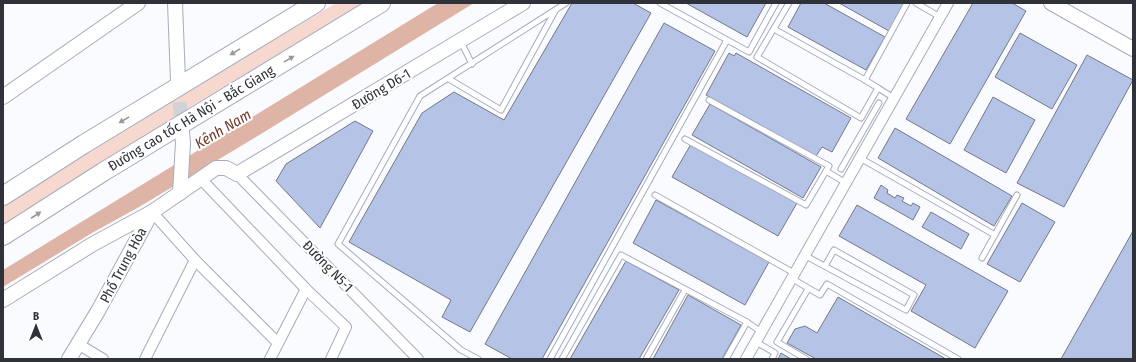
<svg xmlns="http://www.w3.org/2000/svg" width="1136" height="362" viewBox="0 0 1136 362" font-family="'Fira Sans Condensed',sans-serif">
	<rect width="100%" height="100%" fill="#fafbff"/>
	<polygon fill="#f6d8ce" points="336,3 363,3 190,107 3,225 3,207 153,112"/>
	<polygon fill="#deb4a7" points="438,3 474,3 251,140 139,207 92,233 3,287 3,270"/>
	<g fill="#b4c3e6" stroke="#737988">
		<polygon points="572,3 633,3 651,13 470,332 442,317 451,300 349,242 422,113 454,92 504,120"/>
		<polygon points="686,3 766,3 747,37"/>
		<polygon points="801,3 824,3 885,37 866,70 788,27"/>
		<polygon points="839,3 904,3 889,31"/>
		<polygon points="973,3 1012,3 1026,11 950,144 906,119"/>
		<polygon points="664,23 715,51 542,359 512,359 485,344"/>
		<polygon points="1020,33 1077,65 1052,109 995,77"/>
		<polygon points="729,53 734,56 736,53 851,118 832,152 822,147 816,156 706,95"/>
		<polygon points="1087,55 1133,80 1064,207 1017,183"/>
		<polygon points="993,97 1035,120 1006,173 964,150"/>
		<polygon points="710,104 821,167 803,198 692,135"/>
		<polygon points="355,121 373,131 320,228 276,181 286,164"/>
		<polygon points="895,128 1012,196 994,226 878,158"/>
		<polygon points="691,144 797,203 778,236 672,177"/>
		<polygon points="881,185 888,190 887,193 895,198 897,195 904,198 902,201 911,206 913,203 920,207 913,220 874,198"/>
		<polygon points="656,200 769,262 745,305 633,243"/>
		<polygon points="1022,203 1055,222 1020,282 987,264"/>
		<polygon points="857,205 1008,291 975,348 911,311 926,285 839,236"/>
		<polygon points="931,212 969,234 961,249 922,227"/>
		<polygon points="1133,231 1133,359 1061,359"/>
		<polygon points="626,261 679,290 639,359 570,359"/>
		<polygon points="688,295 741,325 722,359 653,359"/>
		<polygon points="838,297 946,359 816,359 787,343 795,329 805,326 817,333"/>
		<polygon points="781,353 791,359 778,359"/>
	</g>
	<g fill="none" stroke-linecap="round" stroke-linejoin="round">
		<polyline stroke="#d1d3d7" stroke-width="14" stroke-dasharray="14 7" stroke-linecap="butt" points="178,81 182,132"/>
		<g stroke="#a5acbc" stroke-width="7">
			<g id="lane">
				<polyline points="660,3 749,52 776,3"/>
				<polyline points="789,3 757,57 861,118 878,88 865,80 907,3"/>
				<polyline points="916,3 940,17"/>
				<polyline points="774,29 865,80"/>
				<polyline points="461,42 472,64"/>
				<polyline points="449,79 501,110 555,11"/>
				<polyline points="878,88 894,98"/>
				<polyline points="685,139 806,205 829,166 709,100"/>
				<polyline points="860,158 995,235"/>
				<polyline points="841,169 879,103"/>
				<polyline points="826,171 846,183"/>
				<polyline points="655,195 794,273"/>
				<polyline points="804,255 906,310 914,295 834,250 825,266"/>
				<polyline points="982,258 1017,195"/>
				<polyline points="791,278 820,295 827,284 958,359"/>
				<polyline points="756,342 775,353 772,359"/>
				<polyline points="478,359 461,350 338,244 420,96 566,3"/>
				<polyline points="550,359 727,40"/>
				<polyline points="562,359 621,255 747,322 761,332"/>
				<polyline points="646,359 685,290"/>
				<polyline points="726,359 747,322"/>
				<polyline points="806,359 777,342 808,289"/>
			</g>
		</g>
		<g stroke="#a5acbc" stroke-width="12">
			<g id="street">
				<polyline points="237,174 418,359"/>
				<polyline points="201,179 306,289 346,327 331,359"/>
				<polyline points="152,212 195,260 278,343"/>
				<polyline points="78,344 103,359"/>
				<polyline points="145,359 195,260"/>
				<polyline points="270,359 306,289"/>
				<polyline points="746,359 948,3"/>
			</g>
		</g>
		<g stroke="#a5acbc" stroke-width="16">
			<g id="secondary">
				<polyline points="175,3 178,81"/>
				<polyline points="1051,3 1133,49"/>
				<polyline points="3,97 138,3"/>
				<polyline points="180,193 183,143 182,132"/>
				<polyline points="3,300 93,244 152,212"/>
				<polyline points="69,359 98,311 152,212 216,168 226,168 237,174 523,3"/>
			</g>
		</g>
		<g stroke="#a5acbc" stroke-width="20">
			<g id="highway">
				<polyline points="3,196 84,144 316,3"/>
				<polyline points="3,236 103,172 381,3"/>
			</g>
		</g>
		<use href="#lane" stroke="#fff" stroke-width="5"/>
		<use href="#street" stroke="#fff" stroke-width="10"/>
		<use href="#secondary" stroke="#fff" stroke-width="14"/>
		<use href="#highway" stroke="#fff" stroke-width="18"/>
	</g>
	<defs><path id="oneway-solid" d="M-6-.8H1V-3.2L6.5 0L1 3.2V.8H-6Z"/></defs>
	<g fill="#97989c">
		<use href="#oneway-solid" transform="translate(235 52) rotate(149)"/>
		<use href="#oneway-solid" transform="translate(289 59) rotate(-31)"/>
		<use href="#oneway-solid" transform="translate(124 120) rotate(149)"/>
		<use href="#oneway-solid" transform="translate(36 215) rotate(-33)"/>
	</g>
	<g text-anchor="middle" stroke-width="4" stroke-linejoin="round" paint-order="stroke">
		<g font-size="14" fill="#2f3239" stroke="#fff">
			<text transform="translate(381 89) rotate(-31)" y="5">Đường D6-1</text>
			<text transform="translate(191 118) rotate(-31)" y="5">Đường cao tốc Hà Nội - Bắc Giang</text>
			<text transform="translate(123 265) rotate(-62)" y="5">Phố Trung Hòa</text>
			<text transform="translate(328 266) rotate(46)" y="5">Đường N5-1</text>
		</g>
		<g font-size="15" font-style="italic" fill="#723c2a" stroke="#fff">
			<text transform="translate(223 129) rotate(-31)" y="5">Kênh Nam</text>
		</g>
	</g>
	<rect width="1136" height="362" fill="none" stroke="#2f3239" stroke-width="8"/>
	<g transform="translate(36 326)" stroke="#ffffff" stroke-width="3" paint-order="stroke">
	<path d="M0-3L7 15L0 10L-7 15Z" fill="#2f3239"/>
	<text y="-6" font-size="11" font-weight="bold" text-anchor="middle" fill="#2f3239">B</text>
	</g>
</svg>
